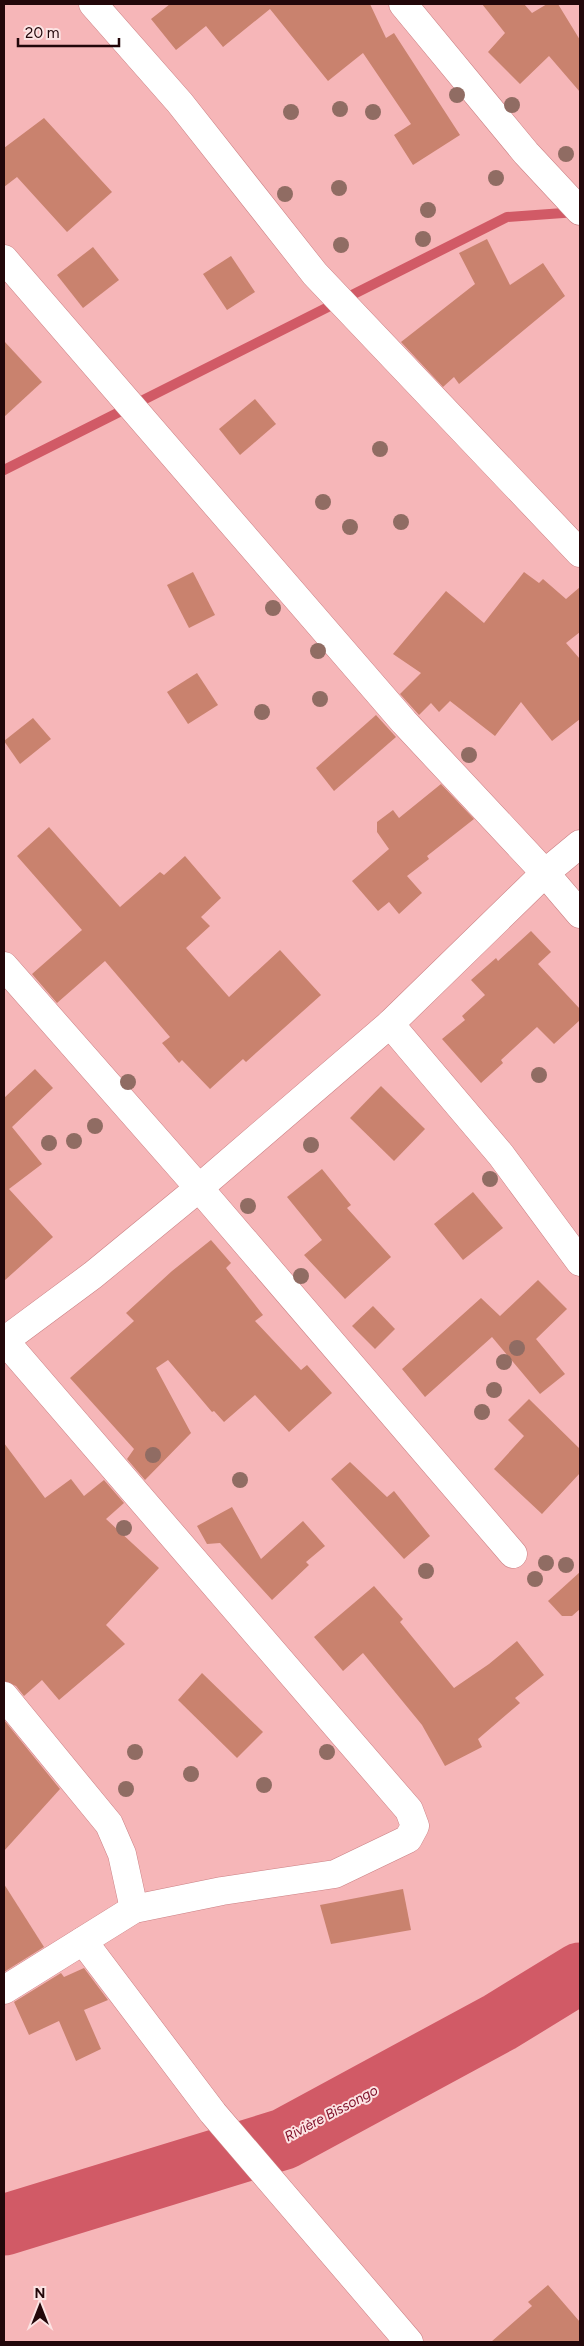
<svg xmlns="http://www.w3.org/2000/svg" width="584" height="2346" viewBox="0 0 584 2346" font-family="Figtree,sans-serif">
	<rect width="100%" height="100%" fill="#f6b6b8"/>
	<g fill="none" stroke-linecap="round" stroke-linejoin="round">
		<polyline stroke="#d15a66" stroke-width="10" points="4,470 507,217 577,212"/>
		<polyline stroke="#d15a66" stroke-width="61" points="4,2225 284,2139 500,2022 580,1973"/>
	</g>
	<g fill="#c9826e">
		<polygon points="170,4 370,4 386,38 394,33 460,135 413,165 394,135 411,124 363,53 328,81 270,9 223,47 206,26 176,50 151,19"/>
		<polygon points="482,4 524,4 532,13 547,4 558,4 580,40 580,92 549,56 520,84 488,52 505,33"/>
		<polygon points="44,118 112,192 67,232 17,177 4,187 4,148"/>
		<polygon points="487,239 510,285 543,263 565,296 459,384 454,377 443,387 401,342 475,284 459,253"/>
		<polygon points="93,247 119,280 83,308 57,275"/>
		<polygon points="231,256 255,292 227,310 203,274"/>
		<polygon points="4,341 42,382 4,417"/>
		<polygon points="255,399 276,424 240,455 219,429"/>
		<polygon points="193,572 215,615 189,628 167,585"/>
		<polygon points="524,572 539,583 543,579 566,599 580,587 580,632 566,643 580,659 580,719 552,741 521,702 495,736 450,701 439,712 431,703 419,715 400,694 421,673 393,654 446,591 484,623"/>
		<polygon points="197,673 218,705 188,724 167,692"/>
		<polygon points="376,715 396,737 334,791 316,768"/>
		<polygon points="33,718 51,739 20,764 4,741"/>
		<polygon points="441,784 474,819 427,856 429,859 407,876 422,893 399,914 389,902 378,911 352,881 389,849 377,832 377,822 393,810 399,818"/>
		<polygon points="49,827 120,907 160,872 164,875 185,856 221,898 201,917 210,926 186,948 229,997 280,950 321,995 246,1062 243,1059 210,1089 182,1060 179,1063 162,1043 170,1037 105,961 57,1003 32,974 82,930 17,856"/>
		<polygon points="531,931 551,952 538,964 580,1009 580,1020 554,1044 537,1027 501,1060 503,1063 481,1083 442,1039 465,1020 462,1016 485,995 471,980 496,958 498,961"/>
		<polygon points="35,1069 53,1088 12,1127 42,1164 9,1189 53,1237 4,1281 4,1098"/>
		<polygon points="381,1086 425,1129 394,1161 350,1118"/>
		<polygon points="322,1169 351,1205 347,1208 391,1257 345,1299 304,1255 322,1240 287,1197"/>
		<polygon points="473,1192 503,1228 463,1260 434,1224"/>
		<polygon points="211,1240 231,1263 226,1268 263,1315 255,1321 301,1370 307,1365 332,1393 289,1432 255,1395 224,1422 214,1411 212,1412 168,1360 156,1368 191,1433 145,1480 127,1459 134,1449 70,1378 134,1321 126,1313 172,1271"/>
		<polygon points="538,1280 567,1309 536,1339 565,1374 540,1394 492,1337 425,1397 402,1369 481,1298 500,1316"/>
		<polygon points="373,1306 395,1329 375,1349 352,1326"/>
		<polygon points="529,1399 580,1449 580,1473 542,1514 494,1469 524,1436 508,1420"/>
		<polygon points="4,1443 45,1498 71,1479 84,1496 104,1480 124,1503 106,1519 159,1568 106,1625 125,1644 59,1700 42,1680 24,1696 16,1686 4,1681"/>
		<polygon points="350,1462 387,1497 394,1491 430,1536 404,1559 331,1479"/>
		<polygon points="232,1507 261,1559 303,1521 325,1546 306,1562 309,1565 272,1600 220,1543 207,1544 197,1526"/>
		<polygon points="580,1572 580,1609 572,1616 562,1616 548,1601"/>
		<polygon points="374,1586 403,1619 400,1622 454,1688 489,1664 517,1641 544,1675 515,1698 520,1703 478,1739 482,1747 445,1766 422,1725 363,1653 343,1671 314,1637"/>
		<polygon points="202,1673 263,1732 237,1758 178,1700"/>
		<polygon points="4,1720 60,1789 4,1851"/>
		<polygon points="4,1884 44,1947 4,1972"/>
		<polygon points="403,1889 411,1930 331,1944 320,1905"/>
		<polygon points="84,1968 108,2000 84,2010 101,2049 76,2061 59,2021 29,2035 14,2002 61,1973 64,1977"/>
		<polygon points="548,2285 580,2322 580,2342 491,2342 532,2306 528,2302"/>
	</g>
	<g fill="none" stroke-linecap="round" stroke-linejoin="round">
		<g stroke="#cb8084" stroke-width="29">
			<g id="minor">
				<polyline points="93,4 180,103 315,274 580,553"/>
				<polyline points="403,4 526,153 580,211"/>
				<polyline points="4,259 404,722 545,873 580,914"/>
				<polyline points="4,966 199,1188 513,1554"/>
				<polyline points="390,1024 501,1155 580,1262"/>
				<polyline points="4,1340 409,1810 415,1826 408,1839 335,1874 222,1891 134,1909 4,1990"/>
				<polyline points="4,1341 93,1275 199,1188 390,1024 545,873 580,844"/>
				<polyline points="4,1696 109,1824 122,1854 134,1909"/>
				<polyline points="83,1941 213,2113 409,2342"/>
			</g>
		</g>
		<use href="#minor" stroke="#fff" stroke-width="28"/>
	</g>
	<g fill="#906c63">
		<circle cx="457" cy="95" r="8"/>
		<circle cx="512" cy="105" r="8"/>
		<circle cx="340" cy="109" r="8"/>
		<circle cx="291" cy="112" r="8"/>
		<circle cx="373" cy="112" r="8"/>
		<circle cx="566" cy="154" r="8"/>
		<circle cx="496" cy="178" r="8"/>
		<circle cx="339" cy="188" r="8"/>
		<circle cx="285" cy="194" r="8"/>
		<circle cx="428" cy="210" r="8"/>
		<circle cx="423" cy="239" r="8"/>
		<circle cx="341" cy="245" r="8"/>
		<circle cx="380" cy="449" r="8"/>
		<circle cx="323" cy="502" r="8"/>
		<circle cx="401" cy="522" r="8"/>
		<circle cx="350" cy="527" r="8"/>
		<circle cx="273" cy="608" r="8"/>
		<circle cx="318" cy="651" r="8"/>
		<circle cx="320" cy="699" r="8"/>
		<circle cx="262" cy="712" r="8"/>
		<circle cx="469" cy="755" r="8"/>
		<circle cx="539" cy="1075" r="8"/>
		<circle cx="128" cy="1082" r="8"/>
		<circle cx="95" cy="1126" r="8"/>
		<circle cx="74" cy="1141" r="8"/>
		<circle cx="49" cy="1143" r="8"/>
		<circle cx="311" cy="1145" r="8"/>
		<circle cx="490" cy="1179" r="8"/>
		<circle cx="248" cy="1206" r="8"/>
		<circle cx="301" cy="1276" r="8"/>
		<circle cx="517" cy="1348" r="8"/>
		<circle cx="504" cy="1362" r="8"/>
		<circle cx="494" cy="1390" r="8"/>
		<circle cx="482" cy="1412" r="8"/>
		<circle cx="153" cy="1455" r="8"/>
		<circle cx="240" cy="1480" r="8"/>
		<circle cx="124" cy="1528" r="8"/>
		<circle cx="546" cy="1563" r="8"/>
		<circle cx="566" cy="1565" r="8"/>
		<circle cx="426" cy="1571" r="8"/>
		<circle cx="535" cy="1579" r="8"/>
		<circle cx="135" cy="1752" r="8"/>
		<circle cx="327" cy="1752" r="8"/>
		<circle cx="191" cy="1774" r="8"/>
		<circle cx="264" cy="1785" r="8"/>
		<circle cx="126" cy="1789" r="8"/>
	</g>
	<g text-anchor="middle" stroke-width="4" stroke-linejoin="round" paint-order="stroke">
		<g font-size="14" font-style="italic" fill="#7e0d27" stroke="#fce3e3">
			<text transform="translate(331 2113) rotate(-28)" y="5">Rivière Bissongo</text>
		</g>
	</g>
	<rect width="584" height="2346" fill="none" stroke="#22070a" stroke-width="10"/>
	<g transform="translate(40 2306)" stroke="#fce3e3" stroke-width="4" paint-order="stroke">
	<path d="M0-4L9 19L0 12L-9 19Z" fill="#22070a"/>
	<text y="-8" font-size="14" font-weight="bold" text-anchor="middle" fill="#22070a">N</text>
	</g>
	<path d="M18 38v8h101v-8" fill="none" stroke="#22070a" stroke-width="2.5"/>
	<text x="25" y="38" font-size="15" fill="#22070a" stroke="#fce3e3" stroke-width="4" paint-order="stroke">20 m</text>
</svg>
